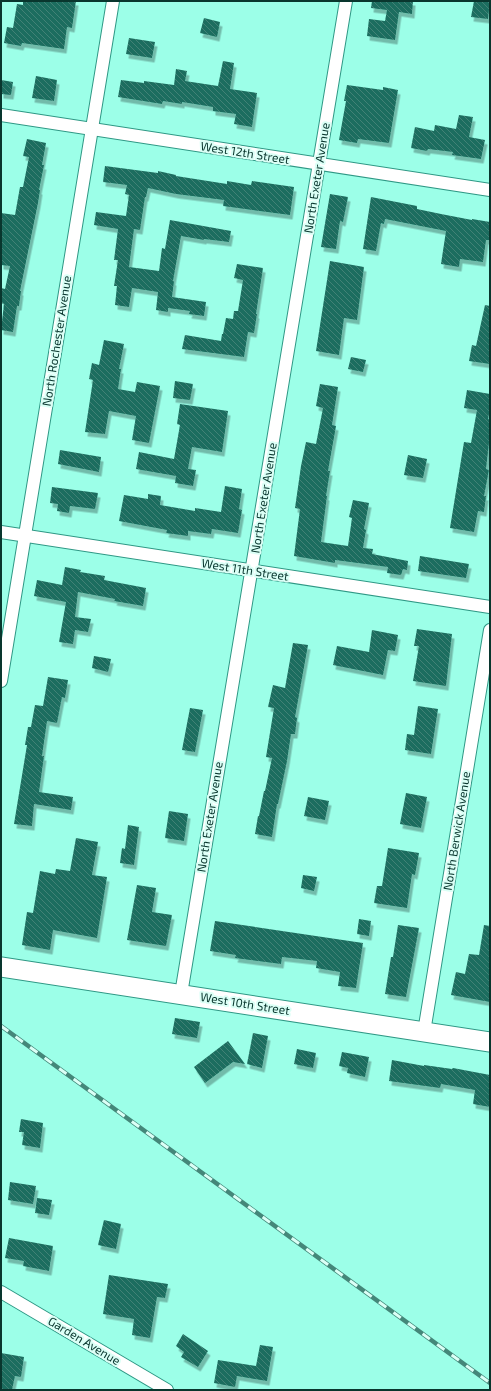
<svg xmlns="http://www.w3.org/2000/svg" width="491" height="1391" viewBox="0 0 491 1391" font-family="'Exo 2',sans-serif">
	<defs>
		<pattern id="building-back-hatch" width="6" height="6" patternUnits="userSpaceOnUse"><rect width="6" height="6" fill="#1c6d5e"/><path d="M-1 5l2 2M0 0l6 6M5-1l2 2" fill="none" stroke="#428276"/></pattern>
		<filter id="shadow"><feDropShadow dx="2.5" dy="4.5" stdDeviation="0" flood-color="#0004"/></filter>
	</defs>
	<rect width="100%" height="100%" fill="#9cffe8"/>
	<g fill="url(#building-back-hatch)" filter="url(#shadow)">
		<polygon points="23,1 76,1 72,28 67,27 64,49 22,43 21,46 4,43 7,27 13,28 17,4 23,5"/>
		<polygon points="372,1 413,1 412,14 399,12 395,40 367,36 369,19 385,21 387,10 371,8"/>
		<polygon points="474,1 490,1 488,19 471,17"/>
		<polygon points="204,18 220,22 217,37 200,33"/>
		<polygon points="129,38 155,42 152,58 126,54"/>
		<polygon points="223,61 234,63 230,89 257,93 252,127 234,124 236,114 213,111 213,107 182,102 182,104 163,101 162,104 118,97 121,80 144,83 144,81 174,85 176,69 187,71 185,81 218,86"/>
		<polygon points="36,76 57,80 54,101 32,98"/>
		<polygon points="1,80 13,82 11,95 1,94"/>
		<polygon points="347,85 383,90 383,87 398,90 389,143 358,139 357,143 339,140 346,101 344,101"/>
		<polygon points="459,115 473,117 469,137 485,140 481,159 452,155 453,152 428,149 427,151 411,148 415,127 434,131 435,125 456,129"/>
		<polygon points="27,139 46,143 42,165 44,165 39,190 40,190 38,203 20,291 21,291 19,306 17,306 13,332 1,330 4,304 1,303 1,288 5,289 10,266 1,265 1,213 15,215 20,187 23,187 29,157 23,156"/>
		<polygon points="105,166 158,173 158,171 176,175 176,176 227,184 227,181 251,185 252,181 294,187 290,215 223,206 224,200 176,194 148,188 146,197 145,197 140,230 134,229 129,267 159,271 162,248 165,249 170,220 231,231 229,242 204,239 204,240 181,236 173,281 174,281 172,297 206,302 204,316 189,314 190,311 168,308 168,312 156,310 158,292 132,288 129,307 115,305 117,286 114,286 118,260 114,260 118,229 94,225 96,212 126,216 129,195 125,194 127,185 103,182"/>
		<polygon points="330,194 348,197 343,222 340,221 336,249 321,247"/>
		<polygon points="371,197 417,206 417,209 441,214 472,220 472,219 490,222 490,240 486,240 483,262 460,259 459,267 441,264 446,231 385,219 384,224 381,223 376,251 363,249"/>
		<polygon points="330,261 364,267 357,320 344,318 339,355 316,351"/>
		<polygon points="237,264 263,268 256,314 257,314 254,333 248,332 244,357 182,349 185,335 221,341 222,334 223,334 226,318 233,319 234,311 238,311 243,280 234,278"/>
		<polygon points="485,305 490,306 490,364 469,361 472,345 476,346"/>
		<polygon points="104,340 124,344 119,369 121,369 118,389 135,392 137,382 160,386 149,443 132,440 136,416 109,411 105,434 85,432 93,380 89,379 92,363 99,365"/>
		<polygon points="351,357 366,360 363,372 348,369"/>
		<polygon points="175,381 193,384 190,400 173,398"/>
		<polygon points="320,384 338,387 332,425 336,426 328,471 330,471 326,496 327,496 321,542 348,546 352,518 349,517 353,500 369,503 364,529 366,530 363,548 373,549 372,554 408,561 407,570 403,569 401,575 387,573 388,567 335,560 335,563 294,556 300,509 295,508 301,466 306,442 316,444 323,408 316,406"/>
		<polygon points="467,390 490,394 490,409 488,419 490,420 490,434 486,469 489,470 484,496 486,496 484,512 478,511 474,532 450,528 464,442 471,443 477,410 464,408"/>
		<polygon points="180,404 228,411 222,452 192,447 188,469 196,470 193,486 175,483 176,476 136,469 139,452 174,459 180,425 177,424"/>
		<polygon points="60,450 101,457 99,472 58,464"/>
		<polygon points="408,455 427,459 423,478 404,475"/>
		<polygon points="225,486 242,489 239,509 242,510 238,533 212,529 211,534 188,531 188,536 166,533 167,530 119,521 124,495 148,499 148,494 161,496 160,505 195,511 195,508 221,512"/>
		<polygon points="52,487 98,493 95,509 70,506 69,513 57,511 58,504 50,503"/>
		<polygon points="420,556 469,564 466,578 418,571"/>
		<polygon points="65,567 81,570 80,572 105,576 104,580 146,588 143,606 114,601 115,599 78,592 75,617 91,619 88,632 75,630 73,644 59,642 66,602 34,596 37,580 62,585"/>
		<polygon points="417,629 452,634 446,686 413,681 419,646 414,646"/>
		<polygon points="372,630 398,635 395,651 388,650 383,675 333,665 337,646 369,652"/>
		<polygon points="293,643 308,645 295,717 297,718 295,734 291,734 287,761 278,804 277,804 272,837 255,834 258,816 259,816 264,791 265,791 272,758 266,757 274,708 268,707 273,685 285,688"/>
		<polygon points="94,656 111,659 108,672 92,668"/>
		<polygon points="48,677 68,680 65,698 62,697 57,723 47,721 42,756 44,756 39,792 73,797 71,810 34,804 32,826 14,824 27,745 25,745 28,727 31,727 35,705 43,706"/>
		<polygon points="418,706 438,709 431,754 405,750 407,734 414,735"/>
		<polygon points="190,708 203,710 195,752 182,750"/>
		<polygon points="406,793 427,797 421,828 400,824"/>
		<polygon points="308,797 329,801 325,820 304,816"/>
		<polygon points="169,811 188,814 184,841 165,838"/>
		<polygon points="128,825 139,827 134,865 120,863 122,848 125,849"/>
		<polygon points="76,838 98,842 92,875 107,877 97,938 53,930 50,950 22,945 27,912 33,913 40,871 55,874 56,869 70,871"/>
		<polygon points="388,848 419,853 415,875 412,874 407,908 374,903 377,886 382,886"/>
		<polygon points="303,875 317,877 314,891 301,888"/>
		<polygon points="137,885 156,888 152,912 172,915 166,946 127,940"/>
		<polygon points="359,919 371,921 369,936 357,934"/>
		<polygon points="215,921 363,943 356,988 338,986 340,972 316,968 317,961 282,957 281,964 235,958 236,955 210,951"/>
		<polygon points="398,925 419,928 406,997 385,994 391,957 393,957"/>
		<polygon points="484,925 490,926 490,1002 451,995 456,972 465,974 469,954 479,955"/>
		<polygon points="175,1018 200,1022 197,1038 172,1034"/>
		<polygon points="253,1033 268,1036 262,1068 247,1064"/>
		<polygon points="228,1041 245,1064 233,1062 205,1083 194,1067"/>
		<polygon points="297,1049 316,1053 313,1068 294,1064"/>
		<polygon points="342,1052 369,1057 365,1077 347,1073 348,1068 339,1066"/>
		<polygon points="392,1060 424,1066 424,1065 452,1069 453,1068 490,1075 490,1107 473,1104 475,1090 441,1084 440,1088 389,1081"/>
		<polygon points="21,1119 43,1123 40,1148 22,1145 24,1132 19,1132"/>
		<polygon points="10,1182 36,1186 33,1204 8,1200"/>
		<polygon points="37,1198 52,1200 49,1215 35,1213"/>
		<polygon points="104,1220 121,1224 116,1249 98,1245"/>
		<polygon points="9,1238 53,1246 49,1271 23,1266 24,1261 5,1258"/>
		<polygon points="109,1275 168,1284 165,1298 157,1297 150,1338 132,1335 134,1319 103,1314"/>
		<polygon points="183,1334 208,1351 198,1367 181,1357 184,1352 176,1346"/>
		<polygon points="260,1345 273,1347 267,1381 237,1376 235,1387 214,1383 218,1360 256,1366"/>
		<polygon points="1,1353 24,1357 21,1377 15,1376 12,1390 1,1390"/>
	</g>
	<g fill="none" stroke-linecap="round" stroke-linejoin="round">
		<g stroke="#2f9885" stroke-width="14">
			<g id="street">
				<polyline points="1,115 490,190"/>
				<polyline points="1,532 490,607"/>
				<polyline points="1,681 113,1"/>
				<polyline points="181,994 346,1"/>
				<polyline points="424,1032 490,630"/>
				<polyline points="1,1292 167,1390"/>
			</g>
		</g>
		<g stroke="#2f9885" stroke-width="21">
			<polyline id="primary" points="1,967 490,1042"/>
		</g>
		<use href="#street" stroke="#fff" stroke-width="12"/>
		<use href="#primary" stroke="#fff" stroke-width="19"/>
		<g stroke="#448779" stroke-width="4.5">
			<polyline id="rail" points="1,1026 490,1383"/>
		</g>
		<use href="#rail" stroke="#dbfff6" stroke-width="3" stroke-dasharray="9" stroke-linecap="butt"/>
	</g>
	<g text-anchor="middle" stroke-width="4" stroke-linejoin="round" paint-order="stroke">
		<g font-size="12" fill="#09362e" stroke="#dbfff6">
			<text transform="translate(245 153) rotate(9)" y="4">West 12th Street</text>
			<text transform="translate(317 178) rotate(-81)" y="4">North Exeter Avenue</text>
			<text transform="translate(57 341) rotate(-81)" y="4">North Rochester Avenue</text>
			<text transform="translate(264 498) rotate(-81)" y="4">North Exeter Avenue</text>
			<text transform="translate(245 570) rotate(9)" y="4">West 11th Street</text>
			<text transform="translate(210 817) rotate(-81)" y="4">North Exeter Avenue</text>
			<text transform="translate(457 831) rotate(-81)" y="4">North Berwick Avenue</text>
			<text transform="translate(245 1004) rotate(9)" y="4">West 10th Street</text>
			<text transform="translate(84 1341) rotate(31)" y="4">Garden Avenue</text>
		</g>
	</g>
	<rect width="491" height="1391" fill="none" stroke="#09362e" stroke-width="4"/>
</svg>
